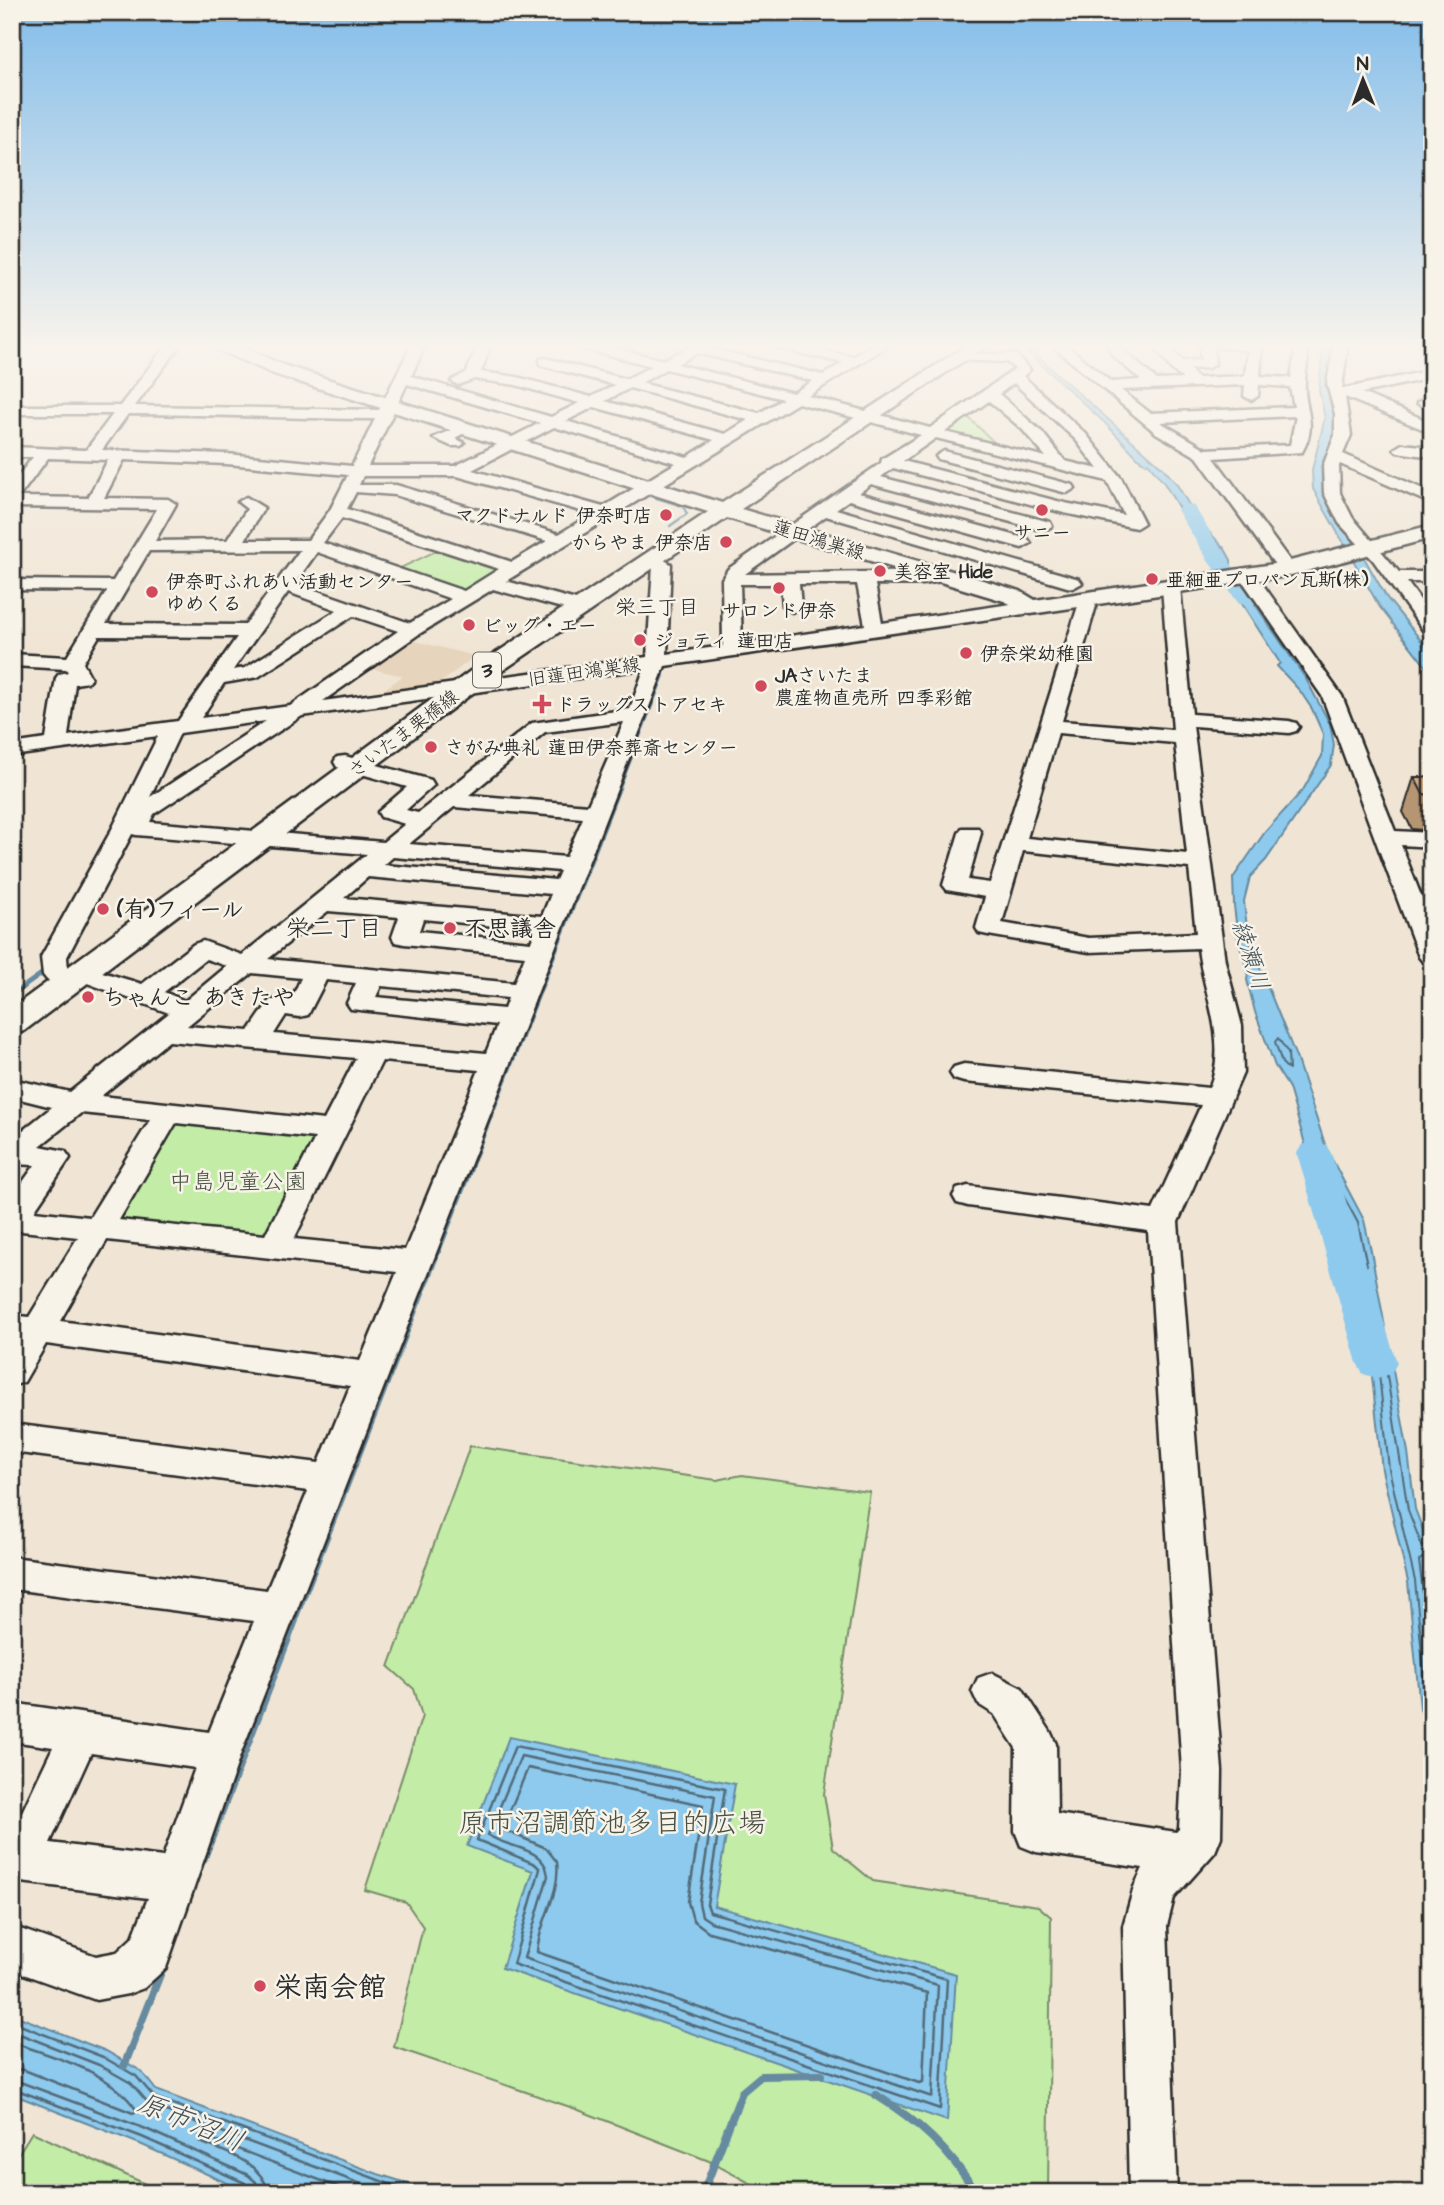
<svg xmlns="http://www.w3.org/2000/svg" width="1444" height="2205" viewBox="0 0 1444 2205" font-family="'Architects Daughter','Klee One',sans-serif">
	<rect width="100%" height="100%" fill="#f0e5d4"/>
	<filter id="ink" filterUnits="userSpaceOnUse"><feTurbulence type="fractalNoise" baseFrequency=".0143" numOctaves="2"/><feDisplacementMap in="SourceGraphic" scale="14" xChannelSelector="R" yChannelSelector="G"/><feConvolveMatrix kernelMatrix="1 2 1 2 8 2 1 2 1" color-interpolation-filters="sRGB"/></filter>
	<g filter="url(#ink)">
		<polygon fill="#e7d4bc" points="407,639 475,656 443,681 419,688 376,695 403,676 364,667"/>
		<g fill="#c3eca7" stroke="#778c69" stroke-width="2">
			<polygon points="591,344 698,344 660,361"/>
			<polygon points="963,416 968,417 998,446 938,433"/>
			<polygon points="440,549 506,569 460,593 394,571"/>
			<polygon points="171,1120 323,1135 273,1238 111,1221"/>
			<polygon points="470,1446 717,1480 742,1475 870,1492 824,1794 833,1848 873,1881 1038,1906 1051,1917 1048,2193 768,2193 709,2161 576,2109 394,2047 423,1927 406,1902 365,1890 422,1716 414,1689 389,1667"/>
			<polygon points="32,2132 165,2193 20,2193 12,2189 12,2164"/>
		</g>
		<g fill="#8dcaed" stroke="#668a9f" stroke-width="2">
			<polygon points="1019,344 1028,344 1049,367 1163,468 1176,483 1198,520 1225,549 1231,560 1231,569 1306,679 1330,724 1334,745 1331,765 1266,860 1250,877 1244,901 1248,938 1296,1057 1327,1150 1364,1220 1371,1251 1408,1452 1415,1509 1432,1554 1432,1820 1430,1739 1420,1708 1408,1582 1382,1470 1370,1358 1360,1294 1348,1249 1309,1158 1289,1088 1275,1066 1255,1012 1247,980 1248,973 1238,939 1234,906 1233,878 1265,832 1303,790 1322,756 1323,734 1312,709 1300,691 1277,666 1280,663 1230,585 1217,555 1190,527 1164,483 1148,463 1142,462 1105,423"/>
			<polygon points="1323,344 1333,344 1329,386 1337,423 1324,469 1326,491 1387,598 1432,654 1432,674 1379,606 1313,489 1312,470 1325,418 1319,391"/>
			<polygon points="509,1737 735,1784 714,1906 956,1974 947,2121 502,1968 533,1871 467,1846"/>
			<polygon points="12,2014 106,2051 141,2071 156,2090 378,2174 438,2193 249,2193 140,2144 12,2094"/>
		</g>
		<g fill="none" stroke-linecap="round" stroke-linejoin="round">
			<g stroke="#526b79" stroke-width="2">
				<polygon points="1278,1038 1288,1053 1289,1070 1282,1063 1275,1042"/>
				<polygon points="1326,1170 1330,1171 1358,1223 1367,1265 1364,1268 1360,1266 1324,1175"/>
				<polyline points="1419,1622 1415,1581 1389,1469 1378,1364 1381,1361 1385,1363 1408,1510 1422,1546 1432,1550"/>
				<polyline points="1427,1622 1419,1561 1422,1558 1432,1559"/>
			</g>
			<g stroke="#526b79" stroke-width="2.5">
				<polyline points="1419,1620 1427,1706 1432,1722"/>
				<polyline points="1427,1620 1432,1656"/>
				<polygon points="515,1746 725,1789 707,1904 710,1912 947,1979 940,2109 513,1964 540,1869 535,1864 477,1840"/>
				<path d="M521 1756 715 1796 699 1903 702 1916 711 1922 938 1985 932 2097 524 1958 548 1876C545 1846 508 1849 488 1835Z"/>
				<path d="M528 1768 703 1805 688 1902 693 1920 709 1932 927 1993 923 2082 919 2083 537 1952C539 1921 561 1894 557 1862L546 1848 502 1829Z"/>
				<polyline points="12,2022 103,2057 136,2076 154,2097 414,2193"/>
				<polyline points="12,2031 99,2065 131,2083 150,2105 385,2193"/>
				<path d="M12 2042C55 2058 111 2070 137 2111L133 2113 24 2070 12 2069"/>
				<polyline points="12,2079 146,2129 248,2175 256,2182 258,2193"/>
				<polyline points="12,2088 142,2137 245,2183 249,2193"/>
				<path d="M269 2193C261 2161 227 2153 200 2142L199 2137 203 2136 354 2193"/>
			</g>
			<polyline stroke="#668a9f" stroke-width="2.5" points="643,494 683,506 687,514 670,526"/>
			<polyline stroke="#668a9f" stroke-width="3.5" points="606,822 663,676 664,665"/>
			<g stroke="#668a9f" stroke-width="5">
				<polyline points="12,995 47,970"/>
				<polyline points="12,1040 27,1029"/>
				<polyline points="469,1171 606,821"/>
			</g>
			<polyline stroke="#668a9f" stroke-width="6" points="294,1622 470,1169"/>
			<g stroke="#668a9f" stroke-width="8">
				<polyline points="203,1860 295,1620"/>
				<polyline points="124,2066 163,1967"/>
				<path d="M876 2095C918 2121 950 2150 976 2193"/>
				<polyline points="703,2193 742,2092 761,2076 821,2075"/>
			</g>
			<g fill="#8dcaed" fill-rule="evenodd">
				<polygon points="1187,504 1194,506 1228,560 1258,599 1255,604 1239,604 1209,562 1177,510 1180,506"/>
				<polygon points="1314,1141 1326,1145 1331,1153 1397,1363 1391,1374 1377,1378 1363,1374 1357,1363 1297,1153 1302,1145"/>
			</g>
			<g stroke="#2b2b2b" stroke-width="5">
				<g id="minor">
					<path d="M167 344H181L135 406 379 410 412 344H426L411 376 551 417 579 403 516 385 474 379 458 385 451 381 467 372 477 344H491L481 372 517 377 591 397 615 385 540 365V359L545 358 626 379 652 366 578 347 576 344H599L663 360 695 344H712L708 348 823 375 843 363 773 347 771 344H796L853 357 874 344H891L808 396 930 428 1015 369 1007 362 957 360V354H1011L1016 355 1030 370 1023 376 1086 434 1121 478 1144 523 1136 528 1064 513 893 468 881 477 1050 522 1052 526 1044 531 871 484 859 493 1028 539 1031 543 1022 548 849 500 836 509 1079 579 1082 583 1073 588 1067 587 826 516 745 574 948 571 951 575C938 588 894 584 875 584L882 623 1031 601 1040 607 1031 613 665 666 241 1753 166 1968 144 1988 128 1994 96 2000 12 1970V1926L96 1956 117 1952 133 1937 148 1898 21 1882 12 1879V1833L53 1747 12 1741V1703L209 1732 254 1621 12 1589V1557L267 1590 308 1491 12 1452V1424L319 1463 350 1386 46 1344 24 1382 12 1386V1344L15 1340 12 1339V1315L29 1317 78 1237 12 1230V1197L35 1165 12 1164V1139L52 1107 12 1097V1079L70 1092 169 1013 68 976 65 980 56 983 47 980 43 975 41 957 112 829 158 736 12 756V744L46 739 56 678 59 674 68 672 66 669 12 666V654L67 657 107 591 12 590V580L113 581 157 509 12 507V484L33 457H12V447L86 450 113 414H12V406H120ZM697 353 813 381 793 393 677 364ZM666 369 783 399 759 413 641 383ZM1014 383 1076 440 1098 469 1065 461 1042 432 999 394ZM407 384 540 423 455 466H368ZM630 388 748 420 725 434 605 401ZM989 401 1022 429 1046 457 945 432ZM798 403 921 435 882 459 881 463 728 569 722 579 723 646 667 654 671 564 653 553 644 558 653 566 647 657 323 701 419 634 493 589 569 610 576 608 578 604 576 600 506 581ZM594 407 714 440 687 457 566 421ZM128 414C211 414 293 419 375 419L352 466 227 454 102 450ZM554 427 676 463 603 507 472 470ZM936 438 1107 481 1124 515 1065 503 903 461ZM48 458 108 460 88 498 19 497ZM124 460 227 464 348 475 330 510 308 540H245L264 508 246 497 238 502 247 509 227 540 155 541 176 504 168 499 104 498ZM363 476H457L591 514 559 534 396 485H359ZM356 492 395 495 547 541 512 562 347 509ZM342 518 499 569 464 591 323 543ZM300 550 245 625 106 624 149 551ZM317 552 451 599 410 623 295 583ZM740 584H781L783 606 792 612 801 606 799 584H857L865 625 742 643ZM288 592 337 610 245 668 233 670ZM353 616 398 631 290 706 201 718 224 683 258 677ZM99 636 237 637 178 721 68 736 75 684 88 682 91 678 83 663ZM644 669 630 709 532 723 418 813 406 810 434 785 431 780 345 756 337 757 334 762 337 767 407 787 378 812 381 817 405 824 383 842 150 822 154 814 302 716ZM266 721 150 797 180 733ZM624 722 588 805 469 795 545 732ZM454 807 583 818 566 857 409 844ZM132 834 136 835 367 854 242 955 203 941 194 944 142 984 79 965 68 970 67 957ZM393 857 560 871 556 880 384 865ZM368 877 551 894 542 916 344 898ZM328 911 399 917 392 937 395 942 404 944 525 956 514 983 268 959ZM423 919 536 930 531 942 419 931ZM206 959 227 966 185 1001 164 992ZM252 973 301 978 291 1000H270L249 1031 187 1026ZM326 980 356 983 347 1003 351 1009 497 1025 486 1053 274 1034 286 1015 299 1017 308 1015ZM381 986 508 998 504 1009 376 997ZM169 1041 356 1058 324 1120 101 1096ZM382 1061 479 1070 405 1250 294 1239ZM81 1113 150 1120 90 1217 34 1211 70 1158 65 1151 40 1146ZM176 1123 315 1138 265 1235 119 1220ZM107 1240 397 1272 360 1361 60 1321ZM91 1753 195 1768 163 1857 50 1843Z"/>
					<path d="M1050 344H1065L1111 382 1141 380 1112 355 1107 344H1121L1123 350 1157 380 1183 379 1171 369 1152 344H1166L1182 361 1201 360 1199 344H1213L1215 364 1208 368 1190 369 1197 378 1245 376 1248 350 1222 348 1215 344H1262L1260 376 1291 378 1295 352 1293 344H1307C1310 357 1305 369 1305 382 1303 409 1319 423 1302 452L1214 458 1293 565 1296 569 1293 573H1281L1197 457 1156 433ZM1245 385 1244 396 1251 400 1258 396 1259 385 1290 387 1294 407 1150 413 1121 390ZM1296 416 1290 445 1206 449 1160 422Z"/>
					<polygon points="1331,344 1345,344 1347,350 1342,389 1432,370 1432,378 1362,393 1432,423 1432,433 1345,397 1351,435 1343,454 1432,493 1432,504 1340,464 1339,466 1340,493 1352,517 1399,572 1432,572 1432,582 1407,582 1432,616 1432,635 1425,633 1373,560 1339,523 1324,493 1323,466 1335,435 1335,414 1327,384 1333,350"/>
					<polygon points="1419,344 1432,344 1432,350"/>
					<polygon points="1424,399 1432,401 1432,411 1417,403"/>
					<polygon points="464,424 472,429 455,438 464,443 461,446 451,446 433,438"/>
					<polygon points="1402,444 1432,447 1432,457 1397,452 1394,449"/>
					<polygon points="944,451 1073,485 1075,488 1067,493 938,459 936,456"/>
					<polygon points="1248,571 1254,572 1342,696 1395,831 1432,833 1432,847 1401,845 1432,924 1432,965 1423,962 1419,957 1322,696 1239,576"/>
					<path d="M1171 582 1180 587 1192 714 1289 721 1296 723 1299 727 1296 731 1289 733 1193 726 1225 961 1242 1026 1243 1073 1178 1222 1222 1771 1221 1837 1215 1852 1174 1898 1167 1926 1177 2193H1129L1123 1926 1134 1887 1143 1868 1036 1852 1021 1846 1015 1831 1016 1748 994 1714 978 1704 972 1691 978 1678 992 1673 1022 1688 1050 1731 1056 1744 1057 1814 1176 1832 1179 1829 1182 1771 1148 1231 968 1206 957 1203 953 1196 957 1189 968 1186 1153 1210 1201 1105 964 1082 954 1079 950 1073 954 1067 964 1064 1209 1088C1229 1042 1203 994 1198 948L1089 952 988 935 979 933 976 928 985 897 947 890 943 885 959 833 962 828H978L981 833 968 880 990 883 1078 606 1073 600 1075 596H1089L1096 606 1062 721 1173 730 1162 587ZM1058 733 1175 743 1187 854 1027 838ZM1023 851 1189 868 1196 933 1089 938 1002 923Z"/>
				</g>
			</g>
			<g stroke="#2b2b2b" stroke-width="5">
				<polygon id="major" points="211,344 233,344 286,366 722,503 969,344 989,344 741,509 1020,591 1035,600 1286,562 1432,525 1432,538 1287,576 1031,614 1004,601 727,518 502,671 24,1031 12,1034 12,1008 484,661 708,512 274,374 213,348"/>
			</g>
			<use href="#minor" fill="#f7f3e8" fill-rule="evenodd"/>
			<use href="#major" fill="#f7f3e8" fill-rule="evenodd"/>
		</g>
		<polygon fill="#b59572" stroke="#2b2b2b" stroke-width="2" points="1414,777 1432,777 1432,831 1412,829 1403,812"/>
		<polygon fill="#d3ad85" stroke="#2b2b2b" stroke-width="2" points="1414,777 1432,777 1432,795 1423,794"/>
	</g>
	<linearGradient id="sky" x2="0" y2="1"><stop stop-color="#83bdea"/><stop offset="0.53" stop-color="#f8f3ec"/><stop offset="1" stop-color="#f8f3ec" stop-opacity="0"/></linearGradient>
	<rect width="1444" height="653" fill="url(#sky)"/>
	<g fill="#d1495b" stroke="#f7f3e8" stroke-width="2.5">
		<circle cx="1042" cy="510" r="7"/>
		<circle cx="666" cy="515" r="7"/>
		<circle cx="726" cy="542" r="7"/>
		<circle cx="880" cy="571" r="7"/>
		<circle cx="1152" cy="579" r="7"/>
		<circle cx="779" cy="588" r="7"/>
		<circle cx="152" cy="592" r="7"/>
		<circle cx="469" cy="625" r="7"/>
		<circle cx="640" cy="640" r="7"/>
		<circle cx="966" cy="653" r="7"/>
		<circle cx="761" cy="686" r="7"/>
		<path d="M538.5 693.5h7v7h7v7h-7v7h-7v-7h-7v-7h7z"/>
		<circle cx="431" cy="747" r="7"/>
		<circle cx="103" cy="909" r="7"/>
		<circle cx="450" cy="928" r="7"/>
		<circle cx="88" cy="997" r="7"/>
		<circle cx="260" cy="1986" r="7"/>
	</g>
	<g text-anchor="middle" stroke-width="5" stroke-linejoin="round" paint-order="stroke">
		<g font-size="19" font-weight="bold" fill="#2b2b2b" stroke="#f7f3e8" text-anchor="start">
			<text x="652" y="522" text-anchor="end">マクドナルド 伊奈町店</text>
			<text x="1042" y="539" text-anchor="middle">サニー</text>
			<text x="712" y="549" text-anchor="end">からやま 伊奈店</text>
			<text x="894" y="578">美容室 Hide</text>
			<text x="1166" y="586">亜細亜プロパン瓦斯(株)</text>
			<text x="166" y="588">伊奈町ふれあい活動センター<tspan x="166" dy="22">ゆめくる</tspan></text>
			<text x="779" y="617" text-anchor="middle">サロンド伊奈</text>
			<text x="483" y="632">ビッグ・エー</text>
			<text x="654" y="647">ジョティ 蓮田店</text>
			<text x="980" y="660">伊奈栄幼稚園</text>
			<text x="775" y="682">JAさいたま<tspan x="775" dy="22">農産物直売所 四季彩館</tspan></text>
			<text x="556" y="711">ドラッグストアセキ</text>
			<text x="445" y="754">さがみ典礼 蓮田伊奈葬斎センター</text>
		</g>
		<g font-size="19" fill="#2b2b2b" stroke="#f7f3e8">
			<text transform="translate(819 539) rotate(17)" y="7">蓮田鴻巣線</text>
			<text transform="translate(584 671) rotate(-8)" y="7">旧蓮田鴻巣線</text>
			<text transform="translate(403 733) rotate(-37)" y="7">さいたま栗橋線</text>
		</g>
		<g font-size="21" fill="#2b2b2b" stroke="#f7f3e8">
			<text x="657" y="614">栄三丁目</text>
		</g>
		<rect fill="#f7f3e8" stroke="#686764" stroke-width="2" x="473" y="652.5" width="28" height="35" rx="5"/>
		<g font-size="21" font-weight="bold" fill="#2b2b2b">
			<text x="487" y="677">3</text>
		</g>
		<g font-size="23" font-weight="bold" fill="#2b2b2b" stroke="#f7f3e8" text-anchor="start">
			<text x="117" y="917">(有)フィール</text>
			<text x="464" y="936">不思議舎</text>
			<text x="102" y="1005">ちゃんこ あきたや</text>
		</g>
		<g font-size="23" fill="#495244" stroke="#f7f3e8">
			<text x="238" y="1189">中島児童公園</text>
		</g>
		<g font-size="24" fill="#2b2b2b" stroke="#f7f3e8">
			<text x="334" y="936">栄二丁目</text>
		</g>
		<g font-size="24" font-style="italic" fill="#44535c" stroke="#f7f3e8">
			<text transform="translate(1251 955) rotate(72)" y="8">綾瀬川</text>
		</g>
		<g font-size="28" fill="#495244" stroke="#f7f3e8">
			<text x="612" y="1832">原市沼調節池多目的広場</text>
		</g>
		<g font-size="28" font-weight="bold" fill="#2b2b2b" stroke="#f7f3e8" text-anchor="start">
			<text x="274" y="1996">栄南会館</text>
		</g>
		<g font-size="28" font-style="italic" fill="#44535c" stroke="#f7f3e8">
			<text transform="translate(191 2121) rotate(22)" y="10">原市沼川</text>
		</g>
	</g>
	<rect width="1444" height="2205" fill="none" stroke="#f7f3e8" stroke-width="42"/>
	<rect x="21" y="21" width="1402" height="2163" fill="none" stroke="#2b2b2b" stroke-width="2.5" filter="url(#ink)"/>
	<g transform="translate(1363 80) rotate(359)" stroke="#f7f3e8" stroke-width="5" paint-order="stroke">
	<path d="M0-5L12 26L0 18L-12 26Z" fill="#2b2b2b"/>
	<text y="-10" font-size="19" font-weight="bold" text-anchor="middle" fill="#2b2b2b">N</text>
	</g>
</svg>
